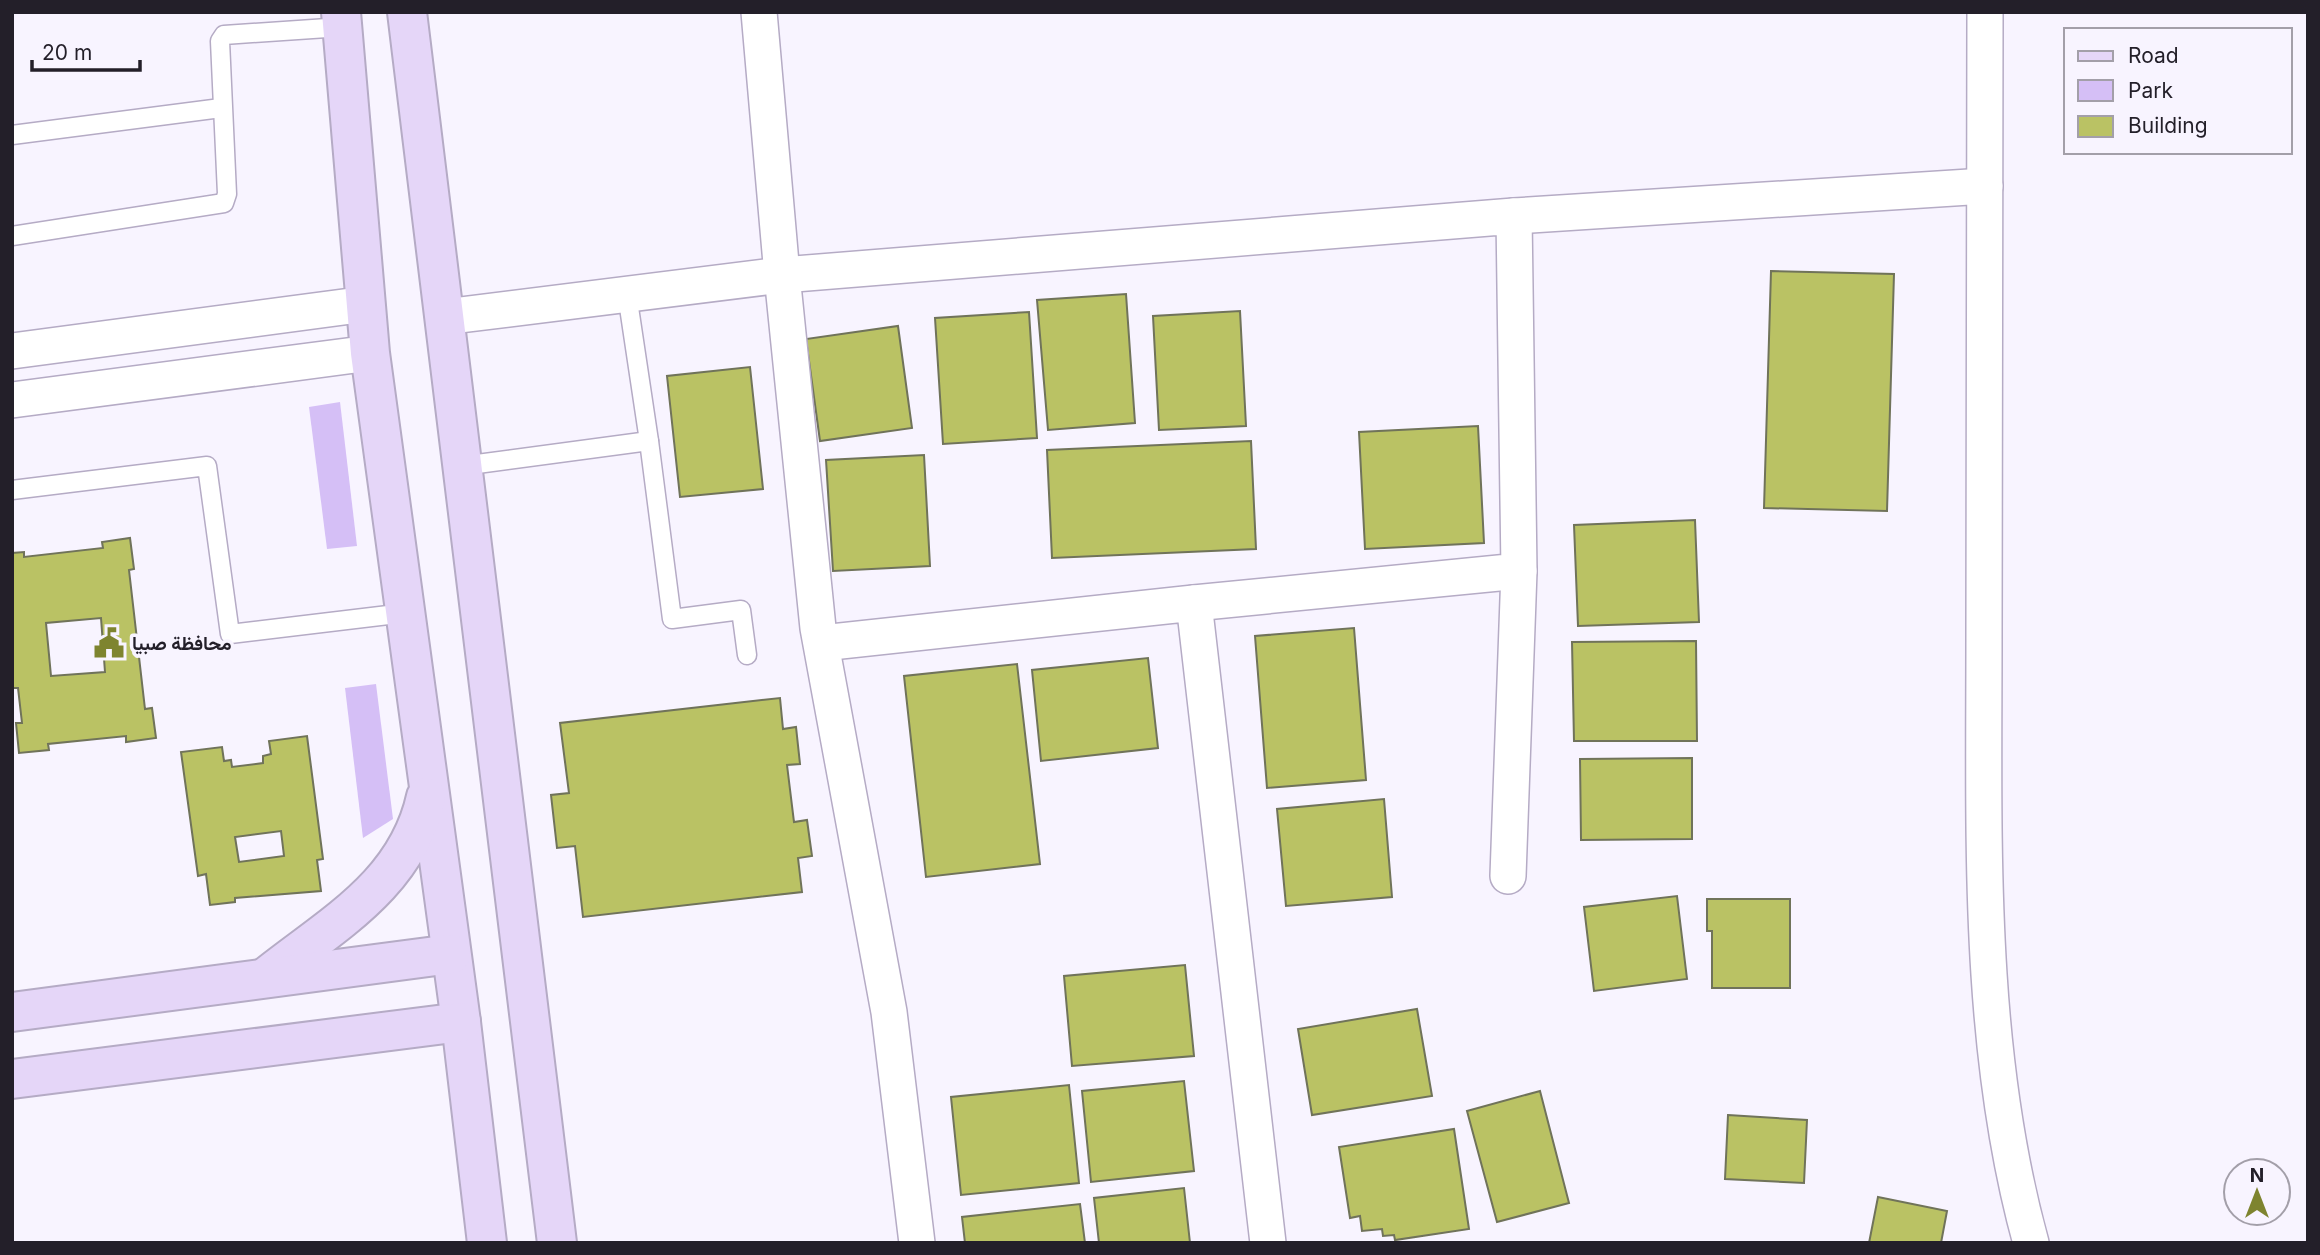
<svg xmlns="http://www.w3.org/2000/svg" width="2320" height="1255" viewBox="0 0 2320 1255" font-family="Inter,Vazirmatn,sans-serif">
	<rect width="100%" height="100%" fill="#f8f4ff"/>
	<g fill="#d5bff6">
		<polygon points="340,402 357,546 327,549 309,407"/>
		<polygon points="376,684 393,819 363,838 345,688"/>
	</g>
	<g fill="#bac264" stroke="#70735a" stroke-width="2" fill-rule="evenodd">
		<polygon points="1771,271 1894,274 1887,511 1764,508"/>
		<polygon points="1126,294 1135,423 1048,430 1037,300"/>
		<polygon points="1240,311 1246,426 1159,430 1153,316"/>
		<polygon points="1029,312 1037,438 943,444 935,318"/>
		<polygon points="898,326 912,428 820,441 806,339"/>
		<polygon points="750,367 763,489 680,497 667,376"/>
		<polygon points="1478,426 1484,543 1365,549 1359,432"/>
		<polygon points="1251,441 1256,549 1052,558 1047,450"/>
		<polygon points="924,455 930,566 833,571 826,460"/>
		<polygon points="1695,520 1699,622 1578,626 1574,525"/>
		<path d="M130 538 134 569 129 570 145 709 152 708 156 738 126 742V736L48 744 49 750 19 753 16 723H22L18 688H12V553L24 552V557L103 548 102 542ZM101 618 105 672 51 676 46 623Z"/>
		<polygon points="1354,628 1366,780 1267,788 1255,636"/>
		<polygon points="1696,641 1697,741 1574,741 1572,642"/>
		<polygon points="1148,658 1158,748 1041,761 1032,670"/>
		<polygon points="1017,664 1040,864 926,877 904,676"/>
		<polygon points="780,698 783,729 796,727 800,764 787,765 794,822 807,820 812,856 798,858 802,892 583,917 575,846 557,848 551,795 569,793 560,723"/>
		<path d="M307 736 323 859 317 860 321 891 235 898V902L210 905 206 874 198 876 181 752 222 747 224 761 231 760 232 767 263 763V756L271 754 269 741ZM281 831 284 856 239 862 235 837Z"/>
		<polygon points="1692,758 1692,839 1581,840 1580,759"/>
		<polygon points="1384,799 1392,897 1286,906 1277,809"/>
		<polygon points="1677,896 1687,979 1594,991 1584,907"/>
		<polygon points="1707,899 1790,899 1790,988 1712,988 1712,931 1707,931"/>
		<polygon points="1185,965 1194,1056 1072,1066 1064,976"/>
		<polygon points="1417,1009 1432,1096 1312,1115 1298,1029"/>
		<polygon points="1184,1081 1194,1171 1091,1182 1082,1091"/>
		<polygon points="1069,1085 1079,1183 961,1195 951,1097"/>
		<polygon points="1540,1091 1569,1203 1497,1222 1467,1111"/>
		<polygon points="1728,1115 1807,1120 1804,1183 1725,1179"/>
		<polygon points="1454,1129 1469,1229 1395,1240 1394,1235 1383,1236 1382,1229 1362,1231 1360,1216 1350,1218 1339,1147"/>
		<polygon points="1184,1188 1190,1243 1099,1243 1094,1198"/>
		<polygon points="1878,1197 1947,1211 1941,1243 1869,1243"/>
		<polygon points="1080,1204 1085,1243 965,1243 962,1217"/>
	</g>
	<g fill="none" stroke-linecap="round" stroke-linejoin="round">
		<g stroke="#b5abc5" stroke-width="21">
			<g id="lane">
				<polyline points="12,135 221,108"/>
				<polyline points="12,236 224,203 227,194 220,41 224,35 342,27"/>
				<polyline points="649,441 672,619 741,610 747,655"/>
				<polyline points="462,466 649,441 627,294"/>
				<polyline points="12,490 207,466 230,634 405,613"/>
			</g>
		</g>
		<g stroke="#b5abc5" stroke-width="38">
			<g id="street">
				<polyline points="759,12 782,275 818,628 889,1012 917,1243"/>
				<path d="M1985 12C1985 221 1985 430 1984 639 1984 840 1977 1048 2031 1243"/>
				<polyline points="1514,216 1985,186"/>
				<polyline points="444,317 782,275 1514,216 1519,571 1194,603"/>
				<polyline points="12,351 366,304"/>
				<polyline points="12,400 370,353"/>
				<polyline points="822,643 1194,603 1268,1243"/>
				<polyline points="1508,876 1519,571"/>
			</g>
		</g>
		<g stroke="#b5abc5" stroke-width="42">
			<g id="secondary">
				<polyline points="341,12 370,353 461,1022 487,1243"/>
				<polyline points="407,12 557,1243"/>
				<path d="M266 977C331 925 407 885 426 797"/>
				<polyline points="12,1012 451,954"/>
				<polyline points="12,1079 461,1022"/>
			</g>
		</g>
		<use href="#lane" stroke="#fff" stroke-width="18"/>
		<use href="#street" stroke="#fff" stroke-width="35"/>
		<use href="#secondary" stroke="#e5d6f8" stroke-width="38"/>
	</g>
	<defs>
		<g id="civic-bare" transform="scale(2.415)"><path d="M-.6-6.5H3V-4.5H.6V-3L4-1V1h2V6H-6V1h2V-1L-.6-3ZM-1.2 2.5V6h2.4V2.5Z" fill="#7e842f" stroke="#f8f4ff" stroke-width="2.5" paint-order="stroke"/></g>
	</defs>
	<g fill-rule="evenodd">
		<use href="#civic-bare" x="109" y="643"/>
	</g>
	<g text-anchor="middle" stroke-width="7" stroke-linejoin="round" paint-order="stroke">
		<g font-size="19" font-weight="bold" fill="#231f29" stroke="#f8f4ff" text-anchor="start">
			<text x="132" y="650">محافظة صبيا</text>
		</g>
	</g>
	<rect width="2320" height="1255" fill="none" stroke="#231f29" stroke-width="28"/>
	<rect x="2064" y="28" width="228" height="126" fill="#f8f4ff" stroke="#a39fa9" stroke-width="2"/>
	<rect x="2078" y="51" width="35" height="10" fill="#e5d6f8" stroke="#a39fa9" stroke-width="2"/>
	<text x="2128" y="63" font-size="21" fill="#231f29">Road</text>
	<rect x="2078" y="80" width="35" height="21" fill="#d5bff6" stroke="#a39fa9" stroke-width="2"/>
	<text x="2128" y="98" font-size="21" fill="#231f29">Park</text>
	<rect x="2078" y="116" width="35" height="21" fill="#bac264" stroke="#a39fa9" stroke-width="2"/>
	<text x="2128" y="133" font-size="21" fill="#231f29">Building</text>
	<g transform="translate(2257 1192)"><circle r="33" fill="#f8f4ff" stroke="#a39fa9" stroke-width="2"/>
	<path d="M0-5L12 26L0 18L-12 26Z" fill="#7e842f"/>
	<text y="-10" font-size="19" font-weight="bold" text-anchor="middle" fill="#231f29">N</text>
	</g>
	<path d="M32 60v10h108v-10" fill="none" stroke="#231f29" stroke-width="3.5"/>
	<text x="42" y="60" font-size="21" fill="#231f29" stroke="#f8f4ff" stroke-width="5" paint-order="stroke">20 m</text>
</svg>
